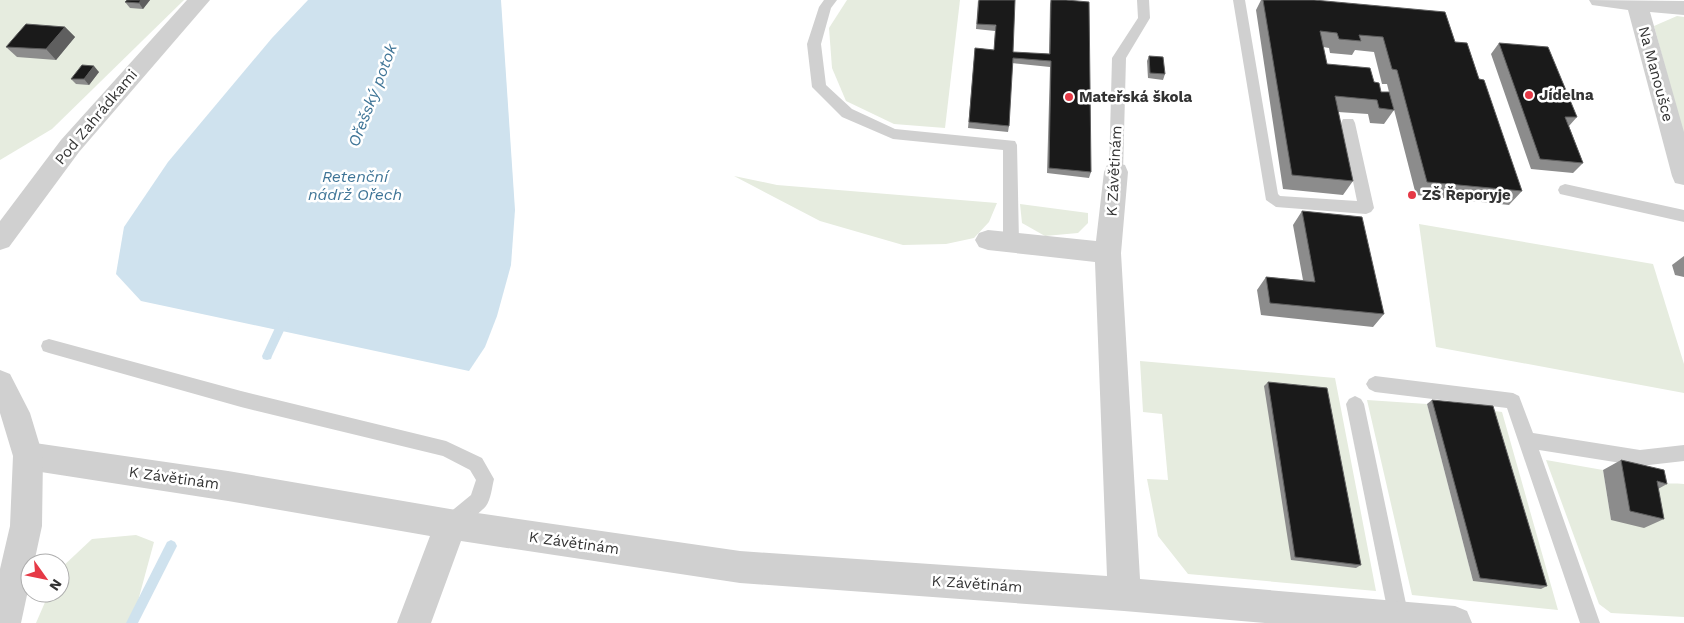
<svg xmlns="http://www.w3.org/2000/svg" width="1684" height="623" viewBox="0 0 1684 623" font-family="'Work Sans',sans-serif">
	<rect width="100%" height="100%" fill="#fff"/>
	<g fill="#e6ecdf">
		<polygon points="0,0 184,0 52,129 0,160"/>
		<polygon points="847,0 960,0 945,128 894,124 846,101 832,68 829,28"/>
		<polygon points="1677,16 1684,17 1684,137 1654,26"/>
		<polygon points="734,176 777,185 997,203 989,222 974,238 946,244 903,245 820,221"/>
		<polygon points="1020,204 1088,213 1088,223 1078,233 1045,236 1022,223"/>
		<polygon points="1419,224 1653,264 1684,364 1684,393 1436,347"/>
		<polygon points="1140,361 1335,378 1376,591 1188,574 1158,536 1147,479 1168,480 1162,414 1143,412"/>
		<polygon points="1367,400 1427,404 1473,581 1487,410 1502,412 1558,610 1412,595"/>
		<path d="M1546 460 1603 470 1611 520C1637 492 1643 481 1684 484V617L1611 613 1599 604Z"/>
		<polygon points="136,535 154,542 132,623 36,623 49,593 60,593 60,569 92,539"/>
	</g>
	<polygon fill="#cfe2ee" points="308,0 501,0 515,210 511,265 497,316 485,347 469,371 141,301 116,274 124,227 168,162 272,38"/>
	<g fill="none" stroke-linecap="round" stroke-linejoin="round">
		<g fill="#cfe2ee" fill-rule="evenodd">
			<polygon points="284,316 288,317 289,320 272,356 271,359 267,360 263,359 262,356 280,317"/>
			<polygon points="171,540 175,542 177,546 138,623 126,623 167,542"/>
		</g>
		<g fill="#d0d0d0" fill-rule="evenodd">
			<polygon points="824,0 837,0 831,8 821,44 826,85 852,109 895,129 1015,141 1017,145 1019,242 1016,246 1011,248 1006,246 1003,242 1003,150 893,139 842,117 812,87 807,44 819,7"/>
			<polygon points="1137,0 1149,0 1150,18 1126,58 1123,172 1121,176 1116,178 1111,176 1109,172 1112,58 1138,18"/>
			<polygon points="1233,0 1245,0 1278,194 1280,196 1357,201 1341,123 1343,119 1353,119 1355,123 1374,208 1371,212 1366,214 1276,207 1266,200"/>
			<polygon points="1565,184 1684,210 1684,222 1560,194 1558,190 1560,186"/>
			<path d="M49 339 241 391 446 441 482 458 494 479C492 487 491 499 486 506 479 514 459 529 450 533L443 530 441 524 443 518 471 495 476 480 470 470 443 456 241 407 49 353 43 351 41 346 43 341Z"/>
			<polygon points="1375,376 1513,393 1519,396 1533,433 1640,450 1684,445 1684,461 1640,466 1539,450 1600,623 1580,623 1507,408 1375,392 1369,389 1366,384 1369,379"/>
			<polygon points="1355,396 1361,399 1364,404 1409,618 1407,623 1391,623 1389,618 1346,404 1349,399"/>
		</g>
		<g fill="#d0d0d0" fill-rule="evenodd">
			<polygon points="187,0 210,0 79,152 9,247 0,250 0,221 61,140"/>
			<polygon points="1589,0 1684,1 1684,15 1650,12 1684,132 1684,185 1675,183 1672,176 1628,10 1592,5"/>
			<polygon points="1116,163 1125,165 1128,172 1121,253 1140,579 1455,606 1467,611 1472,623 1265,623 1124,611 740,583 461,541 431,623 397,623 430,536 228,501 28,470 17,466 13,456 17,446 28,442 228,471 450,509 740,551 1107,576 1095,262 988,250 979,247 975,240 979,233 988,230 1096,241 1104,172 1107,165"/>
		</g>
		<polygon fill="#d0d0d0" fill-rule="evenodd" points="0,370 10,374 30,413 43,456 42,526 34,563 30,563 30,581 21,623 0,623 0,569 10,526 13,456 0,413"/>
	</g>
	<g fill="#8c8c8c" fill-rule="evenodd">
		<polygon points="150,0 143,9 130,8 125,2"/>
		<polygon points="978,0 1013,52 1049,54 1050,4 1051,0 1091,172 1089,178 1047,173 1050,67 1012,63 1009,126 1008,132 968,128 975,48 994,50 995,31 976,29"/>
		<path d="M1261 0H1314L1455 42 1479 79 1522 191 1509 205 1416 195 1390 94 1394 110 1384 124 1370 123 1368 114 1338 112 1353 181 1343 195 1283 189 1256 10ZM1323 47 1329 48 1330 53 1352 55 1355 50 1374 52 1382 84H1387L1389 92H1381L1374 82 1327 64Z"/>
		<polygon points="65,27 75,37 56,60 17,57 6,47"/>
		<polygon points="1499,43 1577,117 1569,126 1583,163 1573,173 1531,169 1491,54"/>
		<polygon points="1149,56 1165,74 1163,80 1148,78 1147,61"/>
		<polygon points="99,72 89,85 76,84 71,79"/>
		<polygon points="1302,211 1384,314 1373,327 1261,315 1257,290 1266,277 1303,280 1293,225"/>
		<polygon points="1684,256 1684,277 1675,275 1672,265"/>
		<polygon points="1268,382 1361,565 1356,568 1291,560 1264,386"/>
		<polygon points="1432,400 1547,586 1541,589 1473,581 1427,404"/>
		<polygon points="1621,460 1667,484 1658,489 1664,519 1644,528 1611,520 1603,470"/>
	</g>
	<g fill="#5f5f5f">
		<polygon points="141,0 150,0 143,9 139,3"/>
		<polygon points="65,27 75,37 56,60 46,49"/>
		<polygon points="94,66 99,72 89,85 84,79"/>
	</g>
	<g fill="#1a1a1a" stroke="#5f5f5f">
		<polygon points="127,0 141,0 139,3 125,2"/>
		<polygon points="979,0 1015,0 1013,52 1050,54 1051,0 1066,0 1089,2 1091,172 1049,168 1051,61 1013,58 1009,126 969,122 975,48 994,50 996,25 977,24"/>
		<polygon points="1263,0 1314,0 1445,12 1455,42 1467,43 1479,79 1484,80 1522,191 1427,182 1397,70 1392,69 1383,37 1359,35 1361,41 1339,39 1337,33 1320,31 1327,64 1370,68 1374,82 1379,83 1381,92 1389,92 1394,110 1379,108 1377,100 1335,96 1353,181 1292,175"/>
		<polygon points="26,24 65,27 46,49 6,47"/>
		<polygon points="1499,43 1548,47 1577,117 1565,117 1583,163 1540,159"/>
		<polygon points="1149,56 1163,57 1165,74 1150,73"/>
		<polygon points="82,65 94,66 84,79 71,79"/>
		<polygon points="1302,211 1362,217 1384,314 1270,303 1266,277 1315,282"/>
		<polygon points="1268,382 1327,388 1361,565 1295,557"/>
		<polygon points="1432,400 1493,406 1547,586 1480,578"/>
		<polygon points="1621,460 1664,470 1667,484 1657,481 1664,519 1630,511"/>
	</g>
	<g fill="#e63946" stroke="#fff" stroke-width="2">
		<circle cx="1529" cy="95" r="5"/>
		<circle cx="1069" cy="97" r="5"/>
		<circle cx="1412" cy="195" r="5"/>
	</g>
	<g text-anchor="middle" stroke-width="5" stroke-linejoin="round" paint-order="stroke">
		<g font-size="15" fill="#333" stroke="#fff">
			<text transform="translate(1656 74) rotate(75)" y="5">Na Manoušce</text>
			<text transform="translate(96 117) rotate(-50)" y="5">Pod Zahrádkami</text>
			<text transform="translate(1114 171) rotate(-87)" y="5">K Závětinám</text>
			<text transform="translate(174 478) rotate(8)" y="5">K Závětinám</text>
			<text transform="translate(574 543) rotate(8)" y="5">K Závětinám</text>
			<text transform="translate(977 584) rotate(4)" y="5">K Závětinám</text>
		</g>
		<g font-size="15" font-weight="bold" fill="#333" stroke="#fff" text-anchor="start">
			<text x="1539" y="100">Jídelna</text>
			<text x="1079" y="102">Mateřská škola</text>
			<text x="1422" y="200">ZŠ Řeporyje</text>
		</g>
		<g font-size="16" font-style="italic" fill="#3f7597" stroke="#fff">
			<text transform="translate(372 95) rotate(-69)" y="6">Ořešský potok</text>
			<text x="355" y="182">Retenční<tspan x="355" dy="18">nádrž Ořech</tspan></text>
		</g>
	</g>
	<g transform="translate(45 578) rotate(123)"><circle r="24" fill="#ffffff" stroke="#adadad"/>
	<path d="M0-4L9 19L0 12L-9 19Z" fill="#e63946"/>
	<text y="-8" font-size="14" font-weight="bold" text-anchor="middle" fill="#333333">N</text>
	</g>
</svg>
